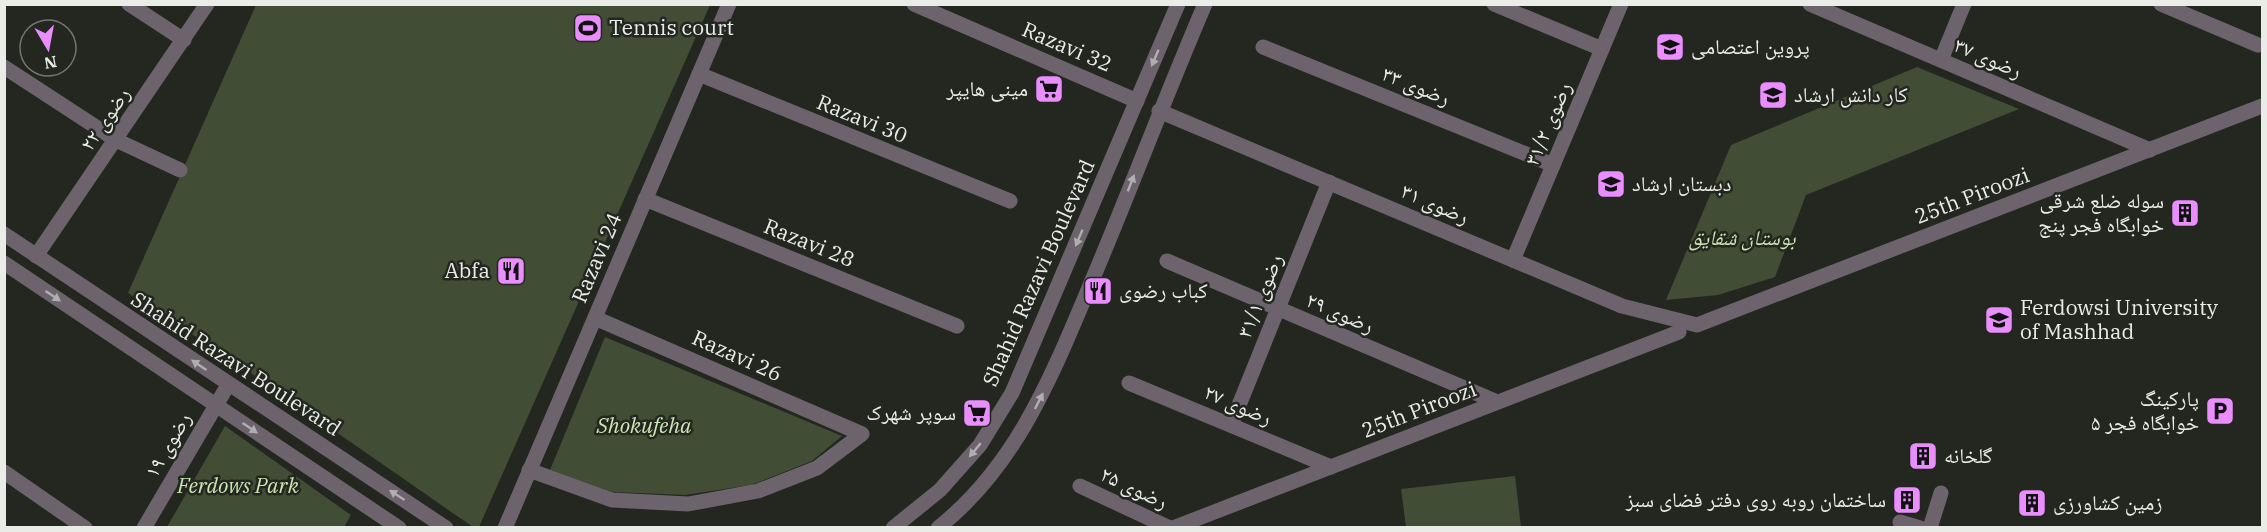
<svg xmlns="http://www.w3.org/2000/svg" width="2267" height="532" viewBox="0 0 2267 532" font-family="'IBM Plex Serif','Noto Naskh Arabic',serif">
	<rect width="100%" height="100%" fill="#232720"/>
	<g fill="#414d34">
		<polygon points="256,5 710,5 479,527 473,527 241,366 128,293"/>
		<polygon points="1917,67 2019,109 1806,195 1775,277 1718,295 1666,300 1731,145"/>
		<polygon points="605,337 842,436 812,461 751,485 685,495 612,492 550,470"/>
		<polygon points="225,426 351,515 344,527 167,527"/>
		<polygon points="1515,476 1521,527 1406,527 1401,489"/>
	</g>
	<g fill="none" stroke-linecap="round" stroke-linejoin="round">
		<g stroke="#6c636d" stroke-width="15">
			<polyline points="129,4 184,40"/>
			<polyline points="914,4 1137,101"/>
			<polyline points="1494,4 1602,49"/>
			<polyline points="1810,4 2150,150"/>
			<polyline points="2161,4 2258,45"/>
			<polyline points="1263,47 1553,165"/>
			<polyline points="1941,60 1964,4"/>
			<polyline points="4,67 116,140 180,170"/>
			<polyline points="699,74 1010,201"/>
			<polyline points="1159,111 1622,306 1697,325 2262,106"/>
			<polyline points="645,199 957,326"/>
			<polyline points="36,256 207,4"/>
			<polyline points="1513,260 1621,4"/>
			<polyline points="1167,261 1497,402"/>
			<polyline points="1129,383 1331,467"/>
			<polyline points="1231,425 1329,182"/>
			<polyline points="529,470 612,500 688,504 758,491 817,468 862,434 595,318"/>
			<polyline points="4,472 85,528"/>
			<polyline points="1080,486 1170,528"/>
			<polyline points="1900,522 1920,528"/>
			<polyline points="505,528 729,4"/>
			<polyline points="1173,528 1679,332"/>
			<polyline points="1930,528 1941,493"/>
		</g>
		<g stroke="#6c636d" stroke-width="15">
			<polyline points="4,234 446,528"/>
			<polyline points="4,263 399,528"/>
			<polyline points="144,528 228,385"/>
			<polyline points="893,528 940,490 980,445 1012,393 1178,4"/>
			<path d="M938 528C1018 464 1052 375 1091 283 1130 191 1165 97 1205 4"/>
		</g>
	</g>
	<defs><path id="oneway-solid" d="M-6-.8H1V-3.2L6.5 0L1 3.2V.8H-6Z" transform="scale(1.5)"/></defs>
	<g fill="#b1aeb1">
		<use href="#oneway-solid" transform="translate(1155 58) rotate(113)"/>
		<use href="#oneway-solid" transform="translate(1131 183) rotate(-69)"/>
		<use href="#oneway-solid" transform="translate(1079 238) rotate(113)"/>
		<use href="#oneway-solid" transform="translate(53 296) rotate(34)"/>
		<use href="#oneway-solid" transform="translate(199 365) rotate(-146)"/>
		<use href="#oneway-solid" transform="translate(1039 401) rotate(-63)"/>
		<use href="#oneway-solid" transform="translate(250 428) rotate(34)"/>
		<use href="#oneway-solid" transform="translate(975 450) rotate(130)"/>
		<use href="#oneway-solid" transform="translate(397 495) rotate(-147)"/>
	</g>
	<defs>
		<g id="stadium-square" transform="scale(1.5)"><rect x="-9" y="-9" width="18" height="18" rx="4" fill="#ea8dfd" stroke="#232720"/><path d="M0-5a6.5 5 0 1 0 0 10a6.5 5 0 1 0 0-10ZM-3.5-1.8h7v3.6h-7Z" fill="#111"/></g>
		<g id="school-square" transform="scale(1.5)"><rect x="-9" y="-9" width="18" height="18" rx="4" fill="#ea8dfd" stroke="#232720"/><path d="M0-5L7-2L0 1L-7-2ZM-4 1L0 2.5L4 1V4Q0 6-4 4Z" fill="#111"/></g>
		<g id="supermarket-square" transform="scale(1.5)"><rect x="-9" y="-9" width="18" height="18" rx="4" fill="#ea8dfd" stroke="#232720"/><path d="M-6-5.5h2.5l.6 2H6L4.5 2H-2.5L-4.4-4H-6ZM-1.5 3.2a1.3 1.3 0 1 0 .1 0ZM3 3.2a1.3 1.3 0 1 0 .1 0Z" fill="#111"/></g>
		<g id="building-square" transform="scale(1.5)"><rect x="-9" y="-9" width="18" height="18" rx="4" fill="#ea8dfd" stroke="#232720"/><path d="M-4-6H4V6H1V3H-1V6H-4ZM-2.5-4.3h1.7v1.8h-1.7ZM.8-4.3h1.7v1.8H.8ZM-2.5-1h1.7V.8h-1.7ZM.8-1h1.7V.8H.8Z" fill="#111"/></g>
		<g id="restaurant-square" transform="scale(1.5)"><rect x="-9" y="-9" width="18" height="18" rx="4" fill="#ea8dfd" stroke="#232720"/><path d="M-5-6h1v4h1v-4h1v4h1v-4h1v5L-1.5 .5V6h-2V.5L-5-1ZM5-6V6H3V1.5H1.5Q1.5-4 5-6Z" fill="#111"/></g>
		<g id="university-square" transform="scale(1.5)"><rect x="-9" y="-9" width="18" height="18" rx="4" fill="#ea8dfd" stroke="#232720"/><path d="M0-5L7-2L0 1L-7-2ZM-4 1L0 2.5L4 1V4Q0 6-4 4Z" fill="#111"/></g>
		<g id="parking-square" transform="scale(1.5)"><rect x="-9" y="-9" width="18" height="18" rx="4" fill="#ea8dfd" stroke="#232720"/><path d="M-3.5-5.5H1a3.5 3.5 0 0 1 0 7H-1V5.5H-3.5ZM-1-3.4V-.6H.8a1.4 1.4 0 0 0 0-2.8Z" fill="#111"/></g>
	</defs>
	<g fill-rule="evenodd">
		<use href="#stadium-square" x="588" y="28"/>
		<use href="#school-square" x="1670" y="47"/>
		<use href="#supermarket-square" x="1049" y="89"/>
		<use href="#school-square" x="1773" y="95"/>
		<use href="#school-square" x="1611" y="184"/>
		<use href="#building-square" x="2185" y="213"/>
		<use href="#restaurant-square" x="511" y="271"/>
		<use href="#restaurant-square" x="1098" y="291"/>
		<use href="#university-square" x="1999" y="320"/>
		<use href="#parking-square" x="2220" y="411"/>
		<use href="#supermarket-square" x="977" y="413"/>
		<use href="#building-square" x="1923" y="456"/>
		<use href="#building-square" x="1907" y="500"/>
		<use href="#building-square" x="2032" y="503"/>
	</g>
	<g text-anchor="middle" stroke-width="5" stroke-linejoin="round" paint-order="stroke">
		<g font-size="21" fill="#eaece8" stroke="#232720" text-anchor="start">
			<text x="609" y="35">Tennis court</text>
			<text x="1691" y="54">پروین اعتصامی</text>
			<text x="1028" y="96" text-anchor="end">مینی هایپر</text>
			<text x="1794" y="102">کار دانش ارشاد</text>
			<text x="1632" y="191">دبستان ارشاد</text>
			<text x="2164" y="208" text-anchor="end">سوله ضلع شرقی<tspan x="2164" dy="24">خوابگاه فجر پنج</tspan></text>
			<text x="490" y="278" text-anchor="end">Abfa</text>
			<text x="1119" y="298">کباب رضوی</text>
			<text x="2020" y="315">Ferdowsi University<tspan x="2020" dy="24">of Mashhad</tspan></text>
			<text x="2199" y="406" text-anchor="end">پارکینگ<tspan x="2199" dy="24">خوابگاه فجر ۵</tspan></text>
			<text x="956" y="420" text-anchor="end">سوپر شهرک</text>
			<text x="1944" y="463">گلخانه</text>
			<text x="1886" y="507" text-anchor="end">ساختمان روبه روی دفتر فضای سبز</text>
			<text x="2053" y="510">زمین کشاورزی</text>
		</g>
		<g font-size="21" fill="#eaece8" stroke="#232720">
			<text transform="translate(1067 47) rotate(23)" y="7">Razavi 32</text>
			<text transform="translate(1988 58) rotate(23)" y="7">رضوی ۳۷</text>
			<text transform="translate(1416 86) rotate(22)" y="7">رضوی ۳۳</text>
			<text transform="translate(105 119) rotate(-56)" y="7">رضوی ۲۲</text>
			<text transform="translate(862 119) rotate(22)" y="7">Razavi 30</text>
			<text transform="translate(1548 124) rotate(-67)" y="7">رضوی ۳۱/۲</text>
			<text transform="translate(1972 196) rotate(-21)" y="7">25th Piroozi</text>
			<text transform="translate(1435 204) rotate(23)" y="7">رضوی ۳۱</text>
			<text transform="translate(809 243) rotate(22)" y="7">Razavi 28</text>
			<text transform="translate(597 258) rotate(-67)" y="7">Razavi 24</text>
			<text transform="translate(1039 273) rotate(-66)" y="7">Shahid Razavi Boulevard</text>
			<text transform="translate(1260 296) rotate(-68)" y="7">رضوی ۳۱/۱</text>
			<text transform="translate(1340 313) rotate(23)" y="7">رضوی ۲۹</text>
			<text transform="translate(737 356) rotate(24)" y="7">Razavi 26</text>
			<text transform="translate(236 364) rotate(33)" y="7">Shahid Razavi Boulevard</text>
			<text transform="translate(1238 405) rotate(23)" y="7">رضوی ۲۷</text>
			<text transform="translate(1419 410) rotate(-21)" y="7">25th Piroozi</text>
			<text transform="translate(168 445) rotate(-60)" y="7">رضوی ۱۹</text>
			<text transform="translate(1134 488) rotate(25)" y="7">رضوی ۲۵</text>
		</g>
		<g font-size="21" font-style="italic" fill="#cce6b2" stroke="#232720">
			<text x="1742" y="245">بوستان شقایق</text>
			<text x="644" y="433">Shokufeha</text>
			<text x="238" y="493">Ferdows Park</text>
		</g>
	</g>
	<rect width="2267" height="532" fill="none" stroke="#eaece8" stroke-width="12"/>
	<g transform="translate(48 48) rotate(170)"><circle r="28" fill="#232720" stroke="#737670" stroke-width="1.5"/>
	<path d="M0-4.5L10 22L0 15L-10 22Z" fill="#ea8dfd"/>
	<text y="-9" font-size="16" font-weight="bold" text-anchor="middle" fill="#eaece8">N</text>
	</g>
</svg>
